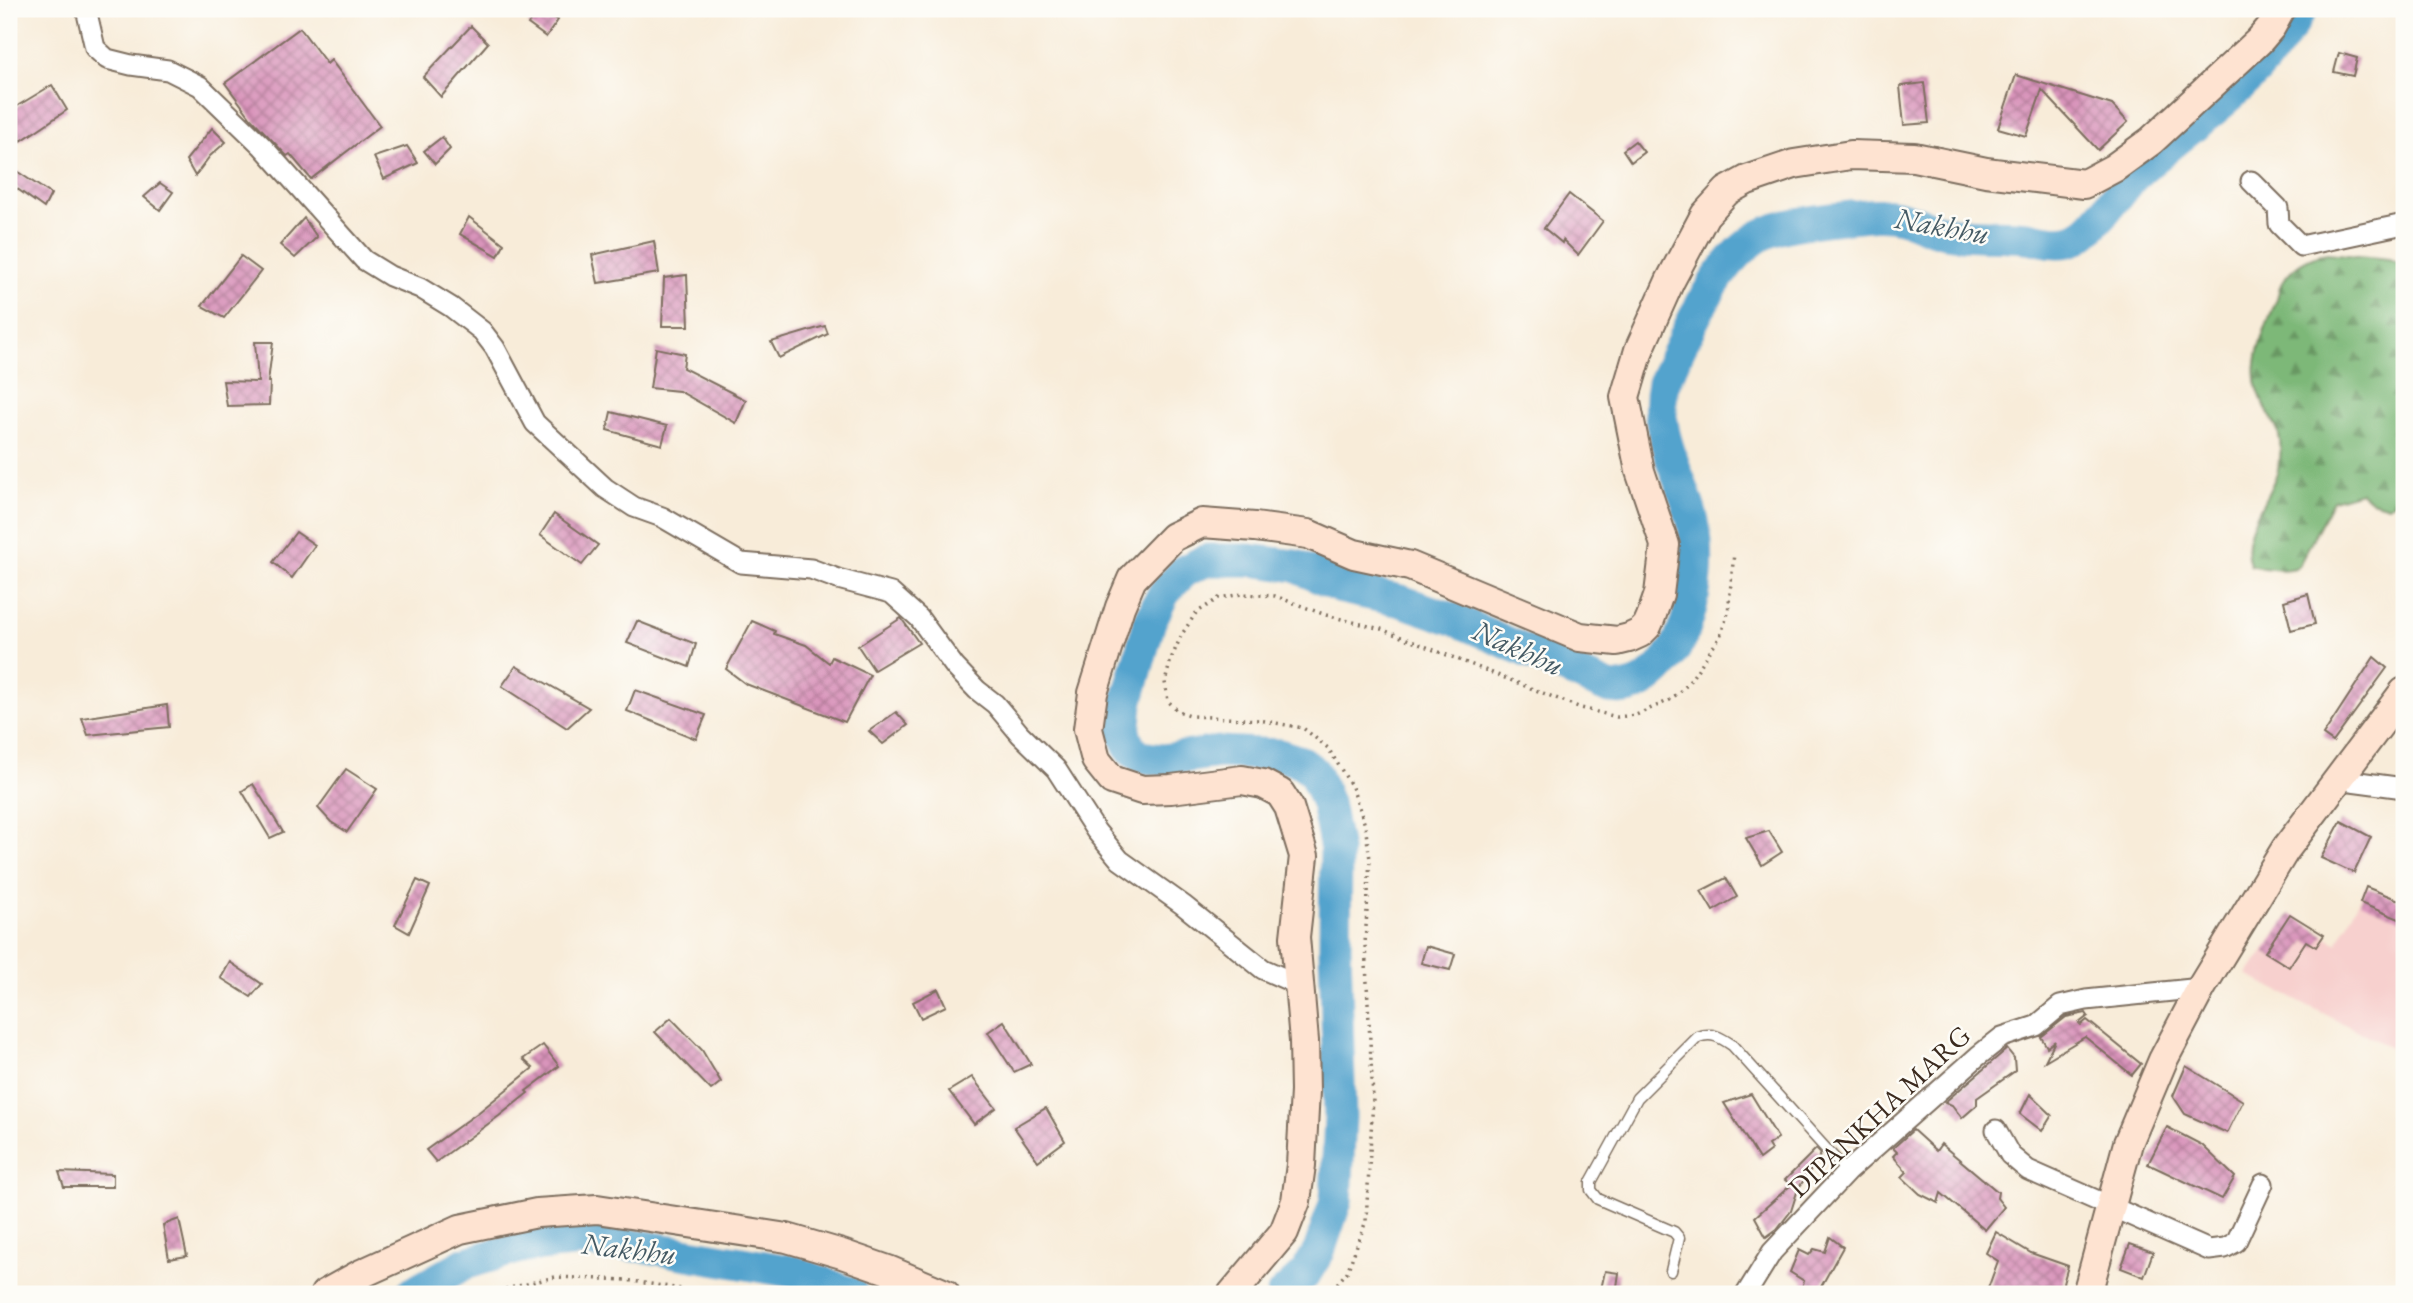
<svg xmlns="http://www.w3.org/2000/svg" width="2413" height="1303" viewBox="0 0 2413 1303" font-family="'EB Garamond',serif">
	<defs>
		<pattern id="forest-firs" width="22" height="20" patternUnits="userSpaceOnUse" patternTransform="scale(1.75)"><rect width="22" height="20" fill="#7db878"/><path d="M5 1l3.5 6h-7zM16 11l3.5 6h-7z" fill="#689662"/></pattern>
		<pattern id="building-cross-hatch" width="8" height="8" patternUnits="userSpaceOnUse" patternTransform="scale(1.75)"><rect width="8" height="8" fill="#d994bb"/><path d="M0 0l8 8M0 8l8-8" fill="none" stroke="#b17997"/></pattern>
	</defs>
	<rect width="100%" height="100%" fill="#fdfcf7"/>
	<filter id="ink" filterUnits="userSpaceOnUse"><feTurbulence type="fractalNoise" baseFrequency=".0143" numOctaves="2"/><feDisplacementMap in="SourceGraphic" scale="14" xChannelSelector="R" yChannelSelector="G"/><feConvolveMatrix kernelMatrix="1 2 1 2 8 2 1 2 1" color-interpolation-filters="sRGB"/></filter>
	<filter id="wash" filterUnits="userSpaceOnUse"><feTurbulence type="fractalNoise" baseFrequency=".00686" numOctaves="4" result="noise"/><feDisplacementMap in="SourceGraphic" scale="28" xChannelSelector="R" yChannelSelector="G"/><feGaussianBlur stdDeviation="1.57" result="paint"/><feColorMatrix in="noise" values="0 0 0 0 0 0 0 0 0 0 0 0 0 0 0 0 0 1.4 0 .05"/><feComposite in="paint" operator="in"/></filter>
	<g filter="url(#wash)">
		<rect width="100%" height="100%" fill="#f8ecd9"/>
		<polygon fill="#f7d0ce" points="2366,887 2404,902 2404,1054 2247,975 2290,914 2337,943"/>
		<path fill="url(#forest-firs)" stroke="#5c714b" stroke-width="2" d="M2327 253 2389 259 2404 264V496L2388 506 2372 501 2361 492 2333 500 2298 567C2285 572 2264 569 2250 565 2237 528 2276 495 2280 459 2284 423 2267 420 2258 389 2249 362 2266 326 2276 301 2279 295 2278 288 2283 281 2293 266 2309 256 2327 253Z"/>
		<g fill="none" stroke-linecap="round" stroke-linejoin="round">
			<g stroke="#53a3cd" stroke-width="33">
				<polyline points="411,1294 464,1264 520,1247 582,1241 647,1247 795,1272 852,1294"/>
				<path d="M1283 1294 1305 1274 1319 1251 1336 1201 1340 1117 1335 947 1336 850 1327 803 1314 772 1301 762 1279 755 1219 752 1162 760 1141 757 1130 748 1124 734 1127 703 1150 621 1164 593 1184 571 1207 560H1250L1296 566 1342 588 1401 601 1456 620 1609 688C1633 691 1648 682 1664 664 1694 629 1702 567 1693 522 1682 476 1652 433 1663 383 1687 335 1708 275 1752 241 1774 225 1808 222 1833 219 1855 217 1880 211 1902 217 1915 220 1928 228 1942 231 1969 237 1998 234 2026 237 2040 239 2054 244 2068 241 2093 236 2114 195 2134 176 2169 143 2209 117 2243 84 2266 62 2285 36 2301 9"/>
			</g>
		</g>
		<g id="blocks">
			<g fill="url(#building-cross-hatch)">
				<polygon points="539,9 558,20 546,37 528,24"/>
				<polygon points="471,26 488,43 441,97 423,77"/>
				<polygon points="300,28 327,64 331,60 380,126 311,179 290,154 287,156 251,118 225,83"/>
				<polygon points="2339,53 2357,58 2353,76 2334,72"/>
				<polygon points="2016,75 2112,105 2128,122 2098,150 2042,90 2026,136 1998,128"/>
				<polygon points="1924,83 1929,123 1904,125 1900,86"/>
				<polygon points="52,85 67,110 21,141 9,120 9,111"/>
				<polygon points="212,128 226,142 210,156 195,176 186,160"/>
				<polygon points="442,137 450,149 435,164 424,151"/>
				<polygon points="1635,141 1644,152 1631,162 1623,150"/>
				<polygon points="407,146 418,163 384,179 374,157"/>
				<polygon points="9,166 51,194 44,208 9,183"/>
				<polygon points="160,183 173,192 160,210 144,197"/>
				<polygon points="1569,194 1603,221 1578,255 1563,240 1562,243 1544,228"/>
				<polygon points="469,217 504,244 498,256 460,234"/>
				<polygon points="304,218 317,237 295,258 280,245"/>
				<polygon points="654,241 659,273 598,283 592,255"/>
				<polygon points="241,256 261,271 224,318 202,306"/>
				<polygon points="687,275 689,326 662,326 664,278"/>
				<polygon points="825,326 828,334 779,358 771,342"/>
				<polygon points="255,342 273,342 268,382 270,382 269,405 227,406 223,381 258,382"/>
				<polygon points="656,348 685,354 683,368 746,400 736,423 679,391 650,388"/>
				<polygon points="611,412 667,426 662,445 607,430"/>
				<polygon points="554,514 598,545 582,565 540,535"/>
				<polygon points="296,532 315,545 292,578 273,562"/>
				<polygon points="2308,594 2315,624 2291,630 2284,601"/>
				<polygon points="901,618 919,643 874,670 858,646"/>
				<polygon points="637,621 696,644 689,667 627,643"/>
				<polygon points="752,621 775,631 774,634 806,645 829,663 832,657 870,675 845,722 746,684 726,669"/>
				<polygon points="2374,657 2387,668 2333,742 2323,735"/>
				<polygon points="516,666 589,708 567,728 502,686"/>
				<polygon points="635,690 706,715 696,739 627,711"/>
				<polygon points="167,705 169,727 88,735 82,718"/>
				<polygon points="896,712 908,725 883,744 869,731"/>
				<polygon points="346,769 377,789 347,832 331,822 318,808"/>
				<polygon points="253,784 283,832 270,838 242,791"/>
				<polygon points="2341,821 2371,837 2354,873 2321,858"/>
				<polygon points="1769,831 1782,852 1762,865 1746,838"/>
				<polygon points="1726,878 1737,897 1713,911 1701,891"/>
				<polygon points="417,880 430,886 409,933 395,925"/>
				<polygon points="2366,887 2404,902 2404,921 2360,903"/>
				<polygon points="2290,914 2324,935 2316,947 2306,941 2289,967 2265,952"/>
				<polygon points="1426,946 1455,954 1450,970 1421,963"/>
				<polygon points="230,962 262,984 251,997 221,978"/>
				<polygon points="938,989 946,1006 921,1018 913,1002"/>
				<polygon points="2086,1013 2088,1016 2079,1023 2081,1025 2087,1020 2141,1064 2132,1075 2085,1037 2045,1061 2055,1041 2047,1047 2041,1037 2066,1017"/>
				<polygon points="671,1018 702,1050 721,1082 711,1090 655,1032"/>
				<polygon points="1004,1021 1031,1064 1014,1072 988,1032"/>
				<polygon points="543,1045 559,1066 526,1091 528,1093 499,1116 436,1162 426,1150 479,1112 533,1068 523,1059"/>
				<polygon points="2007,1049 2014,1058 2015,1071 1977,1098 1977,1105 1962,1118 1952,1105 1945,1102"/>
				<polygon points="2186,1066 2243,1101 2227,1133 2185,1114 2173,1096"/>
				<polygon points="972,1077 996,1108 974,1124 949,1091"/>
				<polygon points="1751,1094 1778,1138 1768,1145 1771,1150 1759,1159 1724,1103"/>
				<polygon points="2030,1094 2052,1115 2042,1131 2020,1114"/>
				<polygon points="1046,1108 1065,1141 1038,1161 1014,1127"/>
				<polygon points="2167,1127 2202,1145 2235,1177 2222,1199 2148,1164"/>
				<polygon points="1913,1130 1936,1151 1941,1144 1998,1192 1997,1198 2004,1207 1985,1230 1941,1193 1938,1203 1920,1194 1902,1177 1907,1172 1893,1156 1897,1152 1893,1148"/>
				<polygon points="1816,1149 1821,1154 1798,1189 1791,1211 1777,1229 1766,1237 1755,1217 1791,1185 1785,1180"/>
				<polygon points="59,1172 113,1174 113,1187 64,1187"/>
				<polygon points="179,1219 187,1256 169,1259 163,1225"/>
				<polygon points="1996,1232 2031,1253 2068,1266 2060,1294 1986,1294 1998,1261 1986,1253"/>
				<polygon points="1830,1237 1843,1247 1817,1294 1800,1294 1804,1281 1790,1272 1799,1250 1809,1255 1814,1249 1825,1252"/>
				<polygon points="2130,1244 2153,1252 2144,1277 2121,1268"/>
				<polygon points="1605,1271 1619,1273 1616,1294 1600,1294"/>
			</g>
		</g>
	</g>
	<g filter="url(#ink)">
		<use href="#blocks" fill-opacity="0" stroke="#7d6e5f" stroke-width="2"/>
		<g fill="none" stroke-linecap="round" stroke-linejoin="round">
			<g stroke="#7d6e5f" stroke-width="13">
				<path id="lane" d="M1671 1271 1679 1238 1674 1232 1598 1199 1591 1190V1182L1637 1098 1698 1037C1712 1032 1720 1037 1732 1045L1847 1172"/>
			</g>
			<g stroke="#7d6e5f" stroke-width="23">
				<g id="street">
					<polyline points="86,9 95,48 107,59 131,65 168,70 200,86 262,146 364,260 390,276 420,288 451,307 482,331 495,348 535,423 605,488 634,507 662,517 741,563 811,569 838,579 891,593 919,618 955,667 977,690 995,704 1020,734 1056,769 1096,831 1120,860 1183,905 1263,969 1299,985"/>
					<polyline points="2251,181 2278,208 2279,224 2301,246 2404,224"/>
					<polyline points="2336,779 2404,788"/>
					<polyline points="1996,1130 2010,1155 2028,1170 2209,1250 2225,1248 2236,1242 2263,1184"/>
					<polyline points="1746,1294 1772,1252 1847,1172 1978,1056 2002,1037 2036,1026 2060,1006 2086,1000 2201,988"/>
				</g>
			</g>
			<g stroke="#7d6e5f" stroke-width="32">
				<g id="secondary">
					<polyline points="325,1294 361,1274 460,1229 537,1213 597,1209 787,1238 842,1254 888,1270 945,1294"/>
					<polyline points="1232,1294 1284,1232 1296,1201 1301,1165 1305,1091 1304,1041 1295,937 1304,856 1289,807 1280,793 1263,784 1242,780 1171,789 1142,790 1112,780 1096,760 1088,729 1093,693 1120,607 1132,579 1173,537 1202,523 1255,527 1308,534 1354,554 1410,566 1580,637 1617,641 1629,638 1640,633 1647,626 1651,617 1659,594 1665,545 1640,471 1625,397 1639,350 1670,281 1705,215 1727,191 1747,180 1794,164 1851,155 1914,157 1986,172 2084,184 2114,168 2151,141 2259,41 2271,27 2281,9"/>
					<polyline points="2087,1294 2128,1143 2163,1060 2201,988 2285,850 2404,692"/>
				</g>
			</g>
			<g stroke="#7d6e5f" stroke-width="3.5" stroke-dasharray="2 5" stroke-linecap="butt">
				<polyline points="485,1294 555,1277 626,1280 712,1294"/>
				<polyline points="1328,1294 1347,1272 1366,1221 1373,1099 1365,944 1370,859 1365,825 1352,787 1328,748 1303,728 1259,720 1193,716 1178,711 1168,701 1165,682 1171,659 1182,634 1196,613 1219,598 1242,594 1275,596 1326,615 1381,629 1581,708 1617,717 1636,715 1670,700 1687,685 1720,637 1728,613 1734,553"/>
			</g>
			<use href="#lane" stroke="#fff" stroke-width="10"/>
			<use href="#street" stroke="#fff" stroke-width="19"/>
			<use href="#secondary" stroke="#fee3d1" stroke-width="28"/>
		</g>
	</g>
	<g text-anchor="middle" stroke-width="5" stroke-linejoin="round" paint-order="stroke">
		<g font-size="28" fill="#3b2a1e" stroke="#fdfcf7">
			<text transform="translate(1879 1111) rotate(-43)" y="10">DIPANKHA MARG</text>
		</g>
		<g font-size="30" font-style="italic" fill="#455a64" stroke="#fdfcf7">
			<text transform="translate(1942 226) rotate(10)" y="10">Nakhhu</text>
			<text transform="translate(1518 648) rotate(24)" y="10">Nakhhu</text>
			<text transform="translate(629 1249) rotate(7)" y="10">Nakhhu</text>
		</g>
	</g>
	<rect width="2413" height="1303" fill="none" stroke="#fdfcf7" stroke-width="35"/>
</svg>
